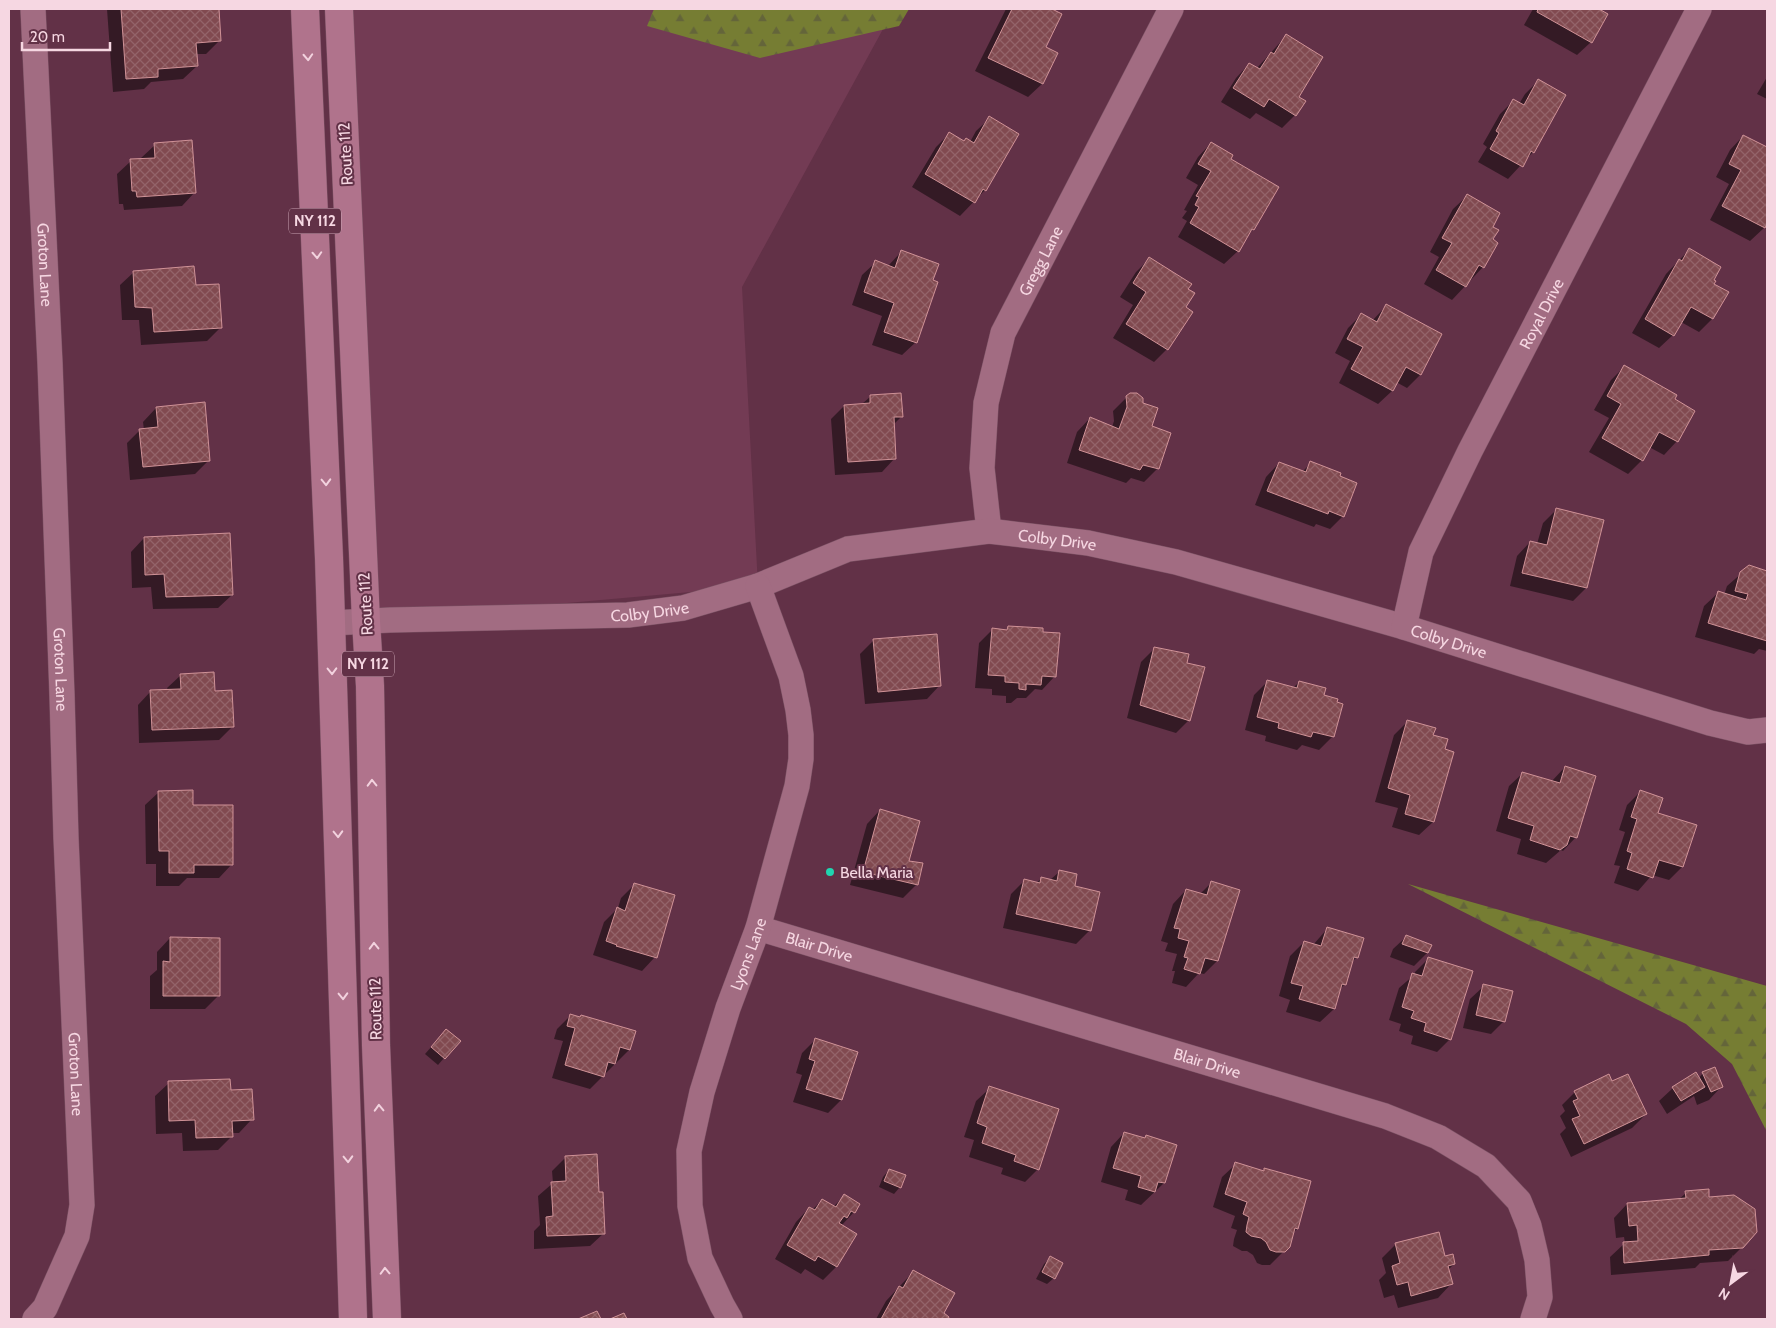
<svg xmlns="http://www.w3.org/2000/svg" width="1776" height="1328" viewBox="0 0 1776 1328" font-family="Cabin,sans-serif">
	<defs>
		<pattern id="forest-firs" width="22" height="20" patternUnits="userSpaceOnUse" patternTransform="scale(1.25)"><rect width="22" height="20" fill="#767d33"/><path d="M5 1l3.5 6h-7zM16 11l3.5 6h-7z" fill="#64653a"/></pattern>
		<pattern id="building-cross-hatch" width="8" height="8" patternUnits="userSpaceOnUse" patternTransform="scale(1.25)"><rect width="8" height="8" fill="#814a50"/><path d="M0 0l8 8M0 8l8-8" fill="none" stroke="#936369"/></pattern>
	</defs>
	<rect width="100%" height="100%" fill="#623147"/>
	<polygon fill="#733b54" points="340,9 894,9 742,287 758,586 366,621"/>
	<g fill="url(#forest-firs)">
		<polygon points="654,9 909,9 899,26 760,58 647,26"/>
		<polygon points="1408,884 1767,986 1767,1132 1732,1064 1686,1024"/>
	</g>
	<g fill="#0007">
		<polygon points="107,9 218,9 220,40 206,54 196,54 197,66 183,79 151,82 144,89 113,92"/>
		<polygon points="1006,9 1049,9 1060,14 1044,48 1056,54 1042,84 1028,97 975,71"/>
		<polygon points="1533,9 1597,9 1606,14 1591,42 1577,55 1524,25"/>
		<polygon points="1286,36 1297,97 1295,115 1282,128 1256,113 1250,119 1221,102 1236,78 1249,64 1256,69"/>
		<polygon points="1767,77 1767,99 1757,94"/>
		<polygon points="1538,81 1533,152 1508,179 1478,162 1487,147 1483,144 1500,114 1513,101 1519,104 1525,94"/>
		<polygon points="990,118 985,190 960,216 912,187 936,147 949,134 963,142 970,142 976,131"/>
		<polygon points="1743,136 1767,149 1767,221 1764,228 1750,241 1710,220 1729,184 1716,177 1730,150"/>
		<polygon points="1211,143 1229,159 1253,229 1247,236 1238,251 1224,264 1178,237 1187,221 1182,218 1187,211 1184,210 1198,185 1186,178 1198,157"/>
		<polygon points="155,145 195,192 182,206 124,210 123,204 119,204 117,174 131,161 141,160 141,158"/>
		<polygon points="1467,196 1491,227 1491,240 1483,267 1452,300 1424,284 1439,257 1430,252 1453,209"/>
		<polygon points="1689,250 1712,280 1712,285 1727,293 1712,319 1699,332 1681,322 1673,335 1659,348 1632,333 1666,274"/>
		<polygon points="901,252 916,342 902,355 872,345 882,316 852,305 862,275 876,262 888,266"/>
		<polygon points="1149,259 1187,289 1167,349 1154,362 1113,338 1133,305 1120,297 1136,272"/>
		<polygon points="134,272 195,287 221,327 207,341 141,345 139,320 122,320 120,285"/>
		<polygon points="1386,306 1440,335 1420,375 1407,388 1396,382 1392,391 1378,404 1339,383 1350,361 1335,353 1348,328 1361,315 1372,321"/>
		<polygon points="1624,367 1674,400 1677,441 1664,455 1649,447 1642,460 1628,474 1589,452 1609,418 1594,410 1611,380"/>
		<polygon points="871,396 902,416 893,425 895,458 882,472 835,475 831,419 844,406 862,404"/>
		<polygon points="1127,397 1151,427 1158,468 1144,482 1131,478 1126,483 1067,463 1077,432 1090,418 1112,427 1114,421 1113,411"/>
		<polygon points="156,408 208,461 195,474 130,480 127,443 140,430 144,430 143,422"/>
		<polygon points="1279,463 1302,472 1311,463 1343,516 1330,529 1316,524 1314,527 1255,505 1266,477"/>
		<polygon points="1556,510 1586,588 1573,601 1510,586 1517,556 1530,542 1537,544 1543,523"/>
		<polygon points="144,538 232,595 218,608 153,609 151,587 132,588 131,552"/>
		<polygon points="1750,566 1767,572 1767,651 1759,649 1754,654 1695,637 1704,606 1718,593 1724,595 1727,586"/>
		<polygon points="1008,627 1055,676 1042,690 1035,689 1026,698 1017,698 1011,703 1006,703 1006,696 992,695 992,689 975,688 979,643 992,630 1005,631"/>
		<polygon points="874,640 940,685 927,699 865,704 860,654"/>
		<polygon points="1155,648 1185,664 1189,720 1176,733 1127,718 1141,662"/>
		<polygon points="181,675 214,693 232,727 219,740 139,743 138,705 151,691 168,690 167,688"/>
		<polygon points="1268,681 1293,688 1299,682 1323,696 1333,736 1319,750 1302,745 1297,750 1265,741 1266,736 1245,730 1254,695"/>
		<polygon points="1408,721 1432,736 1444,750 1452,753 1433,822 1419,835 1392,827 1398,808 1375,802 1394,735"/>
		<polygon points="1565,767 1576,837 1563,851 1561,850 1546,863 1517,854 1521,839 1496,831 1509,786 1523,773 1551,782"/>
		<polygon points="159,792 192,807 232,864 219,878 187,878 179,886 156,886 156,864 146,864 145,805"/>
		<polygon points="1640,792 1657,814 1695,826 1682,867 1669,880 1652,875 1638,891 1614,883 1620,866 1614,865 1625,832 1619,830 1627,805"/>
		<polygon points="880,810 907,862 917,884 903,898 850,885 867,824"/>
		<polygon points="1059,872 1073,887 1090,930 1076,944 1003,928 1011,894 1024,881 1036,883 1042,878 1050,880"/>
		<polygon points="1211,883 1217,961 1204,974 1199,973 1186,987 1172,983 1175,971 1172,971 1177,954 1165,951 1168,943 1161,941 1173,904 1186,890 1199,895"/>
		<polygon points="635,884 655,957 642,971 593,955 604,922 618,908 621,898"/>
		<polygon points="1327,929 1357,957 1351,963 1345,984 1339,990 1334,1009 1320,1022 1286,1012 1290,1000 1279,996 1290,956 1304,942 1313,945"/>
		<polygon points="1407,936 1427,953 1414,966 1390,957 1393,949"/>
		<polygon points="170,938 218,996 205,1009 150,1009 150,976 157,970 157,952"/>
		<polygon points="1428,959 1450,1039 1437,1052 1411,1044 1413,1036 1399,1031 1401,1024 1389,1020 1399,988 1414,975 1415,972"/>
		<polygon points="1484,986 1504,1021 1491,1034 1463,1028 1470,999"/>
		<polygon points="570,1016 629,1050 590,1089 552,1078 563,1041 554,1039 557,1029"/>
		<polygon points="440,1037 444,1058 438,1065 425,1054"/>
		<polygon points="816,1039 857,1053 841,1100 828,1113 793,1102 802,1075 796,1073 802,1053"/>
		<polygon points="1703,1073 1722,1086 1709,1100 1697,1105 1694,1096 1667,1114 1659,1101 1673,1088 1698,1079"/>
		<polygon points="169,1083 229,1091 252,1119 239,1133 232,1133 232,1136 218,1150 183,1151 182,1133 156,1134 155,1096"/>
		<polygon points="1611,1083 1646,1114 1632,1128 1571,1157 1560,1134 1566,1128 1560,1116 1565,1111 1562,1105 1575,1092"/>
		<polygon points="990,1088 1038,1169 1025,1182 1001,1174 1003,1168 969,1157 974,1140 964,1137 976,1101"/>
		<polygon points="1124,1133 1164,1183 1141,1205 1125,1200 1128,1190 1101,1182 1111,1147"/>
		<polygon points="566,1157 598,1193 604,1233 590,1246 534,1249 534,1231 540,1225 538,1196 553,1183 552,1171"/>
		<polygon points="1236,1164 1262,1172 1265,1169 1297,1229 1292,1234 1289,1246 1270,1265 1262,1265 1257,1263 1253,1255 1247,1251 1242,1251 1233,1246 1234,1239 1237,1230 1231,1228 1235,1216 1213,1207 1222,1177"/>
		<polygon points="889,1170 900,1187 894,1194 879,1187 883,1177"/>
		<polygon points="1686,1193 1708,1198 1742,1247 1728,1261 1700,1263 1695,1268 1611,1275 1610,1257 1625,1243 1624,1237 1616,1238 1614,1218 1627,1204 1678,1200"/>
		<polygon points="844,1196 854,1212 841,1226 855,1234 836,1267 823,1280 805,1269 801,1274 775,1259 796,1222 809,1208 812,1210 822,1200 833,1207"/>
		<polygon points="1396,1244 1454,1264 1448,1270 1451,1284 1438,1298 1398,1308 1394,1295 1384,1298 1379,1280 1386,1273 1382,1258"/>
		<polygon points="1050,1258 1054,1278 1047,1284 1036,1279 1044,1264"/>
		<polygon points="913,1272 942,1314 948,1317 946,1319 876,1319 886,1301"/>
	</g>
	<g fill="url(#building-cross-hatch)" stroke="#d09297">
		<polygon points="121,9 219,9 221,41 196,43 198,66 158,69 158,77 126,79"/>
		<polygon points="1012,9 1052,9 1062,14 1046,47 1058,53 1043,84 988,58"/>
		<polygon points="1538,9 1599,9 1608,14 1592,43 1537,12"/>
		<polygon points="1286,34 1323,57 1299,97 1306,101 1296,116 1269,99 1264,107 1233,88 1249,63 1260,69 1271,52 1274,54"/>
		<polygon points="1538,79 1566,95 1534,153 1531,151 1523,167 1490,149 1499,133 1496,131 1513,99 1524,105"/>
		<polygon points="989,116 1019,134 986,191 983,189 975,203 925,174 949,132 964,141 966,138 974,143"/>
		<polygon points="1743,135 1767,147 1767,224 1765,228 1722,206 1741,170 1729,164"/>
		<polygon points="192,140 196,193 137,197 136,191 132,191 130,159 155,158 154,143"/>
		<polygon points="1211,142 1233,155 1231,159 1279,187 1254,230 1252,229 1239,252 1190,223 1199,207 1195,205 1199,197 1196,196 1211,171 1198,164"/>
		<polygon points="1467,194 1500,213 1493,227 1499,230 1493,239 1498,243 1484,268 1479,265 1466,287 1436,270 1452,243 1442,238"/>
		<polygon points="1689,248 1721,267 1714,280 1716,281 1714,284 1729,292 1713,319 1691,307 1674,336 1645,319 1679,259 1682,261"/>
		<polygon points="901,250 939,264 933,280 938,282 917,343 884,332 894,303 864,292 875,260 895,268"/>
		<polygon points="1149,257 1192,284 1188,289 1195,293 1186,307 1193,312 1168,350 1126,324 1146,292 1133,283"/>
		<polygon points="194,266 196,285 219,284 222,328 154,332 152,308 135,307 133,271"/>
		<polygon points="1386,304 1442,334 1421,375 1406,367 1393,391 1351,369 1363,347 1347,339 1361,313 1377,322"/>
		<polygon points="1624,365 1677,395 1675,399 1695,411 1678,442 1659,432 1643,461 1602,438 1621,404 1607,396"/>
		<polygon points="901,393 903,417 894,417 896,459 848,462 844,405 870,403 870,395"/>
		<polygon points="1130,393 1137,393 1143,398 1143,403 1158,408 1152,426 1171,433 1159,469 1143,465 1140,470 1079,450 1090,417 1119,429 1127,407 1126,396"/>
		<polygon points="205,402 210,461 143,467 139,429 158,427 156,407"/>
		<polygon points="1310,461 1341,473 1340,476 1357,483 1344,517 1329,511 1328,514 1267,491 1279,462 1306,472"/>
		<polygon points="1556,508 1604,520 1587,588 1522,573 1530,541 1547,545"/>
		<polygon points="230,533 233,595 166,597 164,574 145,575 144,537"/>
		<polygon points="1749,565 1767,571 1767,641 1708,623 1718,591 1746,600 1748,594 1735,591 1740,572"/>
		<polygon points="1008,626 1043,628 1043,632 1060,633 1056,677 1042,676 1041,685 1026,684 1026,690 1019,689 1019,683 1005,682 1005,676 988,675 992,628 1007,630"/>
		<polygon points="937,634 941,686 878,692 873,639"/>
		<polygon points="1154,647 1189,654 1187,663 1205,667 1190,721 1140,705"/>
		<polygon points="214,672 215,691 232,690 234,727 152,730 150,690 181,689 180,674"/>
		<polygon points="1267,680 1297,688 1299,681 1326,688 1324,695 1338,699 1337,702 1343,704 1334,737 1313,732 1311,737 1278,728 1279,723 1257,717"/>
		<polygon points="1407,720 1436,728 1433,735 1448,739 1445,749 1454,752 1434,822 1405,814 1410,795 1388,788"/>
		<polygon points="1565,766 1596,776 1577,838 1570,836 1567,845 1560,850 1530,840 1534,826 1508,818 1522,772 1560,783"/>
		<polygon points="193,790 193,805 233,805 233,865 194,865 194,873 169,873 169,851 159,851 158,791"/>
		<polygon points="1640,790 1663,798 1658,813 1697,825 1683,867 1659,860 1653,878 1627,869 1632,853 1627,851 1637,819 1631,817"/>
		<polygon points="880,809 920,821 909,861 923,863 918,885 863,872"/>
		<polygon points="1059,870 1077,874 1075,886 1100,892 1091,931 1016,914 1024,879 1040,883 1041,877 1057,881"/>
		<polygon points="1211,881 1240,890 1218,961 1205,958 1200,974 1184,969 1188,958 1184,957 1189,941 1178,938 1180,929 1174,928 1186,889 1207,895"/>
		<polygon points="634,883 675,895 657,958 616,946 617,945 606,941 617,907 625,911"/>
		<polygon points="1327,927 1364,938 1358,958 1354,957 1346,985 1342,984 1335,1009 1299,999 1303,986 1291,983 1304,941 1321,946"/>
		<polygon points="1406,935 1432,945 1428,953 1402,944"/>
		<polygon points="170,937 220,938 220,996 163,996 163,961 170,962"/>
		<polygon points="1428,957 1473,971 1451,1040 1424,1031 1426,1023 1411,1018 1414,1011 1402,1007 1412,973 1422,976"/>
		<polygon points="1483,984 1513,991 1505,1022 1476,1015"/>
		<polygon points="570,1014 580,1017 581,1015 636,1031 630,1050 620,1047 615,1064 608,1062 604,1077 565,1065 575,1028 567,1026"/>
		<polygon points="446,1029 461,1041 445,1059 431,1047"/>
		<polygon points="815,1038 858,1052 842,1100 806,1089 815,1061 809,1059"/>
		<polygon points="1715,1067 1723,1087 1711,1092 1702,1072"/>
		<polygon points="1696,1072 1705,1087 1681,1101 1672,1087"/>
		<polygon points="1609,1074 1612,1081 1628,1074 1647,1114 1584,1144 1572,1119 1580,1116 1573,1101 1578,1099 1574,1091"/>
		<polygon points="230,1079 231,1090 252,1089 254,1120 232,1121 233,1137 196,1138 195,1120 169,1121 168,1081"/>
		<polygon points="989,1086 1059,1109 1039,1170 1014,1161 1016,1155 982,1143 987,1127 977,1123"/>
		<polygon points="1124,1132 1145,1138 1146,1135 1177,1145 1165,1183 1158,1182 1155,1192 1138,1187 1141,1176 1113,1168"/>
		<polygon points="597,1154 599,1192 603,1192 605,1234 547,1236 546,1217 553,1216 551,1182 566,1181 565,1156"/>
		<polygon points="1235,1162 1264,1171 1264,1168 1311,1181 1298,1229 1295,1228 1290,1247 1285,1252 1276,1252 1270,1250 1266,1242 1261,1238 1251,1236 1246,1232 1247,1225 1249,1217 1243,1214 1247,1202 1225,1194"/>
		<polygon points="889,1169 906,1175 901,1188 884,1181"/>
		<polygon points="1709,1189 1709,1197 1734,1195 1755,1209 1757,1232 1743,1248 1709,1250 1709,1255 1624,1263 1623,1242 1638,1241 1637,1225 1629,1226 1627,1203 1686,1198 1685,1191"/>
		<polygon points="844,1194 860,1204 855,1213 851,1211 847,1218 844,1216 839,1223 857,1234 837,1267 818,1256 815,1261 787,1245 809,1207 815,1210 822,1199 836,1207"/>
		<polygon points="1439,1232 1445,1256 1453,1254 1455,1264 1448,1266 1453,1284 1411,1296 1408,1282 1397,1285 1392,1266 1400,1263 1395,1243"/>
		<polygon points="1050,1256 1063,1263 1055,1279 1042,1272"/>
		<polygon points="913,1270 955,1293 944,1313 949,1317 948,1319 881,1319 899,1286 903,1288"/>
		<polygon points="597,1311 601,1319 578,1319"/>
		<polygon points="624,1313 627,1319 610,1319"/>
	</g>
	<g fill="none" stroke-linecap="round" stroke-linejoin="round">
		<g stroke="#7a5163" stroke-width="26">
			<g id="street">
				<path id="s1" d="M33 9 50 363 62 695 66 838 82 1205 77 1236 45 1308 35 1319"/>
				<path id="s2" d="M989 531 982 468 986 403 1003 333 1171 9"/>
				<path id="s3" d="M331 623 390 620 628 615 683 608 758 586 848 549 989 531 1088 543 1176 562 1404 627 1710 723 1748 732 1767 730"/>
				<path id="s4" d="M1404 627 1421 552 1470 451 1699 9"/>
				<path id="s5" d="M758 928 1385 1116 1438 1137 1486 1166 1519 1201 1529 1226 1537 1260 1540 1297 1533 1319"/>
				<path id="s6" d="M730 1319 722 1305 700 1258 690 1206 689 1151 702 1092 728 1008 758 928 797 786 801 759V735L798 710 791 676 758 586"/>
			</g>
		</g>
		<g stroke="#7a5163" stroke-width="29">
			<g id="primary">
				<polyline points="305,9 329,558 353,1319"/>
				<polyline points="339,9 366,621 370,686 376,1045 387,1319"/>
			</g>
		</g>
		<use href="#street" stroke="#a26c82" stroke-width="25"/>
		<use href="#primary" stroke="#b0738c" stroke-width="28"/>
	</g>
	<defs><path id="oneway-chevron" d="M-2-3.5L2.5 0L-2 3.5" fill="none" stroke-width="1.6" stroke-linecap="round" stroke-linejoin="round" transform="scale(1.25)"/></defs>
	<g stroke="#f2d2de">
		<use href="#oneway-chevron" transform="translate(308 57) rotate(87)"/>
		<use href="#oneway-chevron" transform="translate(317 255) rotate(87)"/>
		<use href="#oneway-chevron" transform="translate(326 482) rotate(88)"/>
		<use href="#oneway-chevron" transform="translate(332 671) rotate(89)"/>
		<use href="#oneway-chevron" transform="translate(372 783) rotate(-91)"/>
		<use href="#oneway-chevron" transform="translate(338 834) rotate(88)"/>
		<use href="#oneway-chevron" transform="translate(374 946) rotate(-91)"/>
		<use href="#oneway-chevron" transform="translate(343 996) rotate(88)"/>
		<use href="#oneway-chevron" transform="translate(379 1108) rotate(-92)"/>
		<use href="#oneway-chevron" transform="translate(348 1159) rotate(88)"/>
		<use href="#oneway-chevron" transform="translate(385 1271) rotate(-92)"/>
	</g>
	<circle fill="#20d5b0" stroke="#623147" stroke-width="2" cx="830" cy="872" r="5"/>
	<g text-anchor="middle" stroke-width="4" stroke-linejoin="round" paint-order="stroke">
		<g fill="#623147" stroke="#caa5b4" stroke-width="1">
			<rect x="289" y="208.5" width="52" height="25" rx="4"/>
			<rect x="342" y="651.5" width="52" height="25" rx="4"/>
		</g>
		<g font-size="15" font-weight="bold" fill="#f6d7e2">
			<text x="315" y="226">NY 112</text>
			<text x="368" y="669">NY 112</text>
		</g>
		<g font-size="16" fill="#f6d7e2" stroke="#623147">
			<text transform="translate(345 154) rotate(-93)" y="6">Route 112</text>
			<text dy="6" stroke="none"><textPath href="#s2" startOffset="282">Gregg Lane</textPath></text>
			<text dy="6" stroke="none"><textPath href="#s1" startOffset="256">Groton Lane</textPath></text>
			<text dy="6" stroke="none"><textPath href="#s4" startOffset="344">Royal Drive</textPath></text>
			<text dy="6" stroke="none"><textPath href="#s3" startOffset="739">Colby Drive</textPath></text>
			<text transform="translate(365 604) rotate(-93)" y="6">Route 112</text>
			<text dy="6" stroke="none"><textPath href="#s3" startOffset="319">Colby Drive</textPath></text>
			<text dy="6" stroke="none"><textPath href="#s3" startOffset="1144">Colby Drive</textPath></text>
			<text dy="6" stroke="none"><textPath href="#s1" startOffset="661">Groton Lane</textPath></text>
			<text dy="6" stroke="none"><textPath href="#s5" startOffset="64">Blair Drive</textPath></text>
			<text dy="6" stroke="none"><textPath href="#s6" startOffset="382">Lyons Lane</textPath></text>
			<text transform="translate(375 1009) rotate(-91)" y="6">Route 112</text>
			<text dy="6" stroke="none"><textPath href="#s5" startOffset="469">Blair Drive</textPath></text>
			<text dy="6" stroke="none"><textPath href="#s1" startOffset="1066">Groton Lane</textPath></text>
		</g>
		<g font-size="16" fill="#f6d7e2" stroke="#623147" text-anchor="start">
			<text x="840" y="878">Bella Maria</text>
		</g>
	</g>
	<rect width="1776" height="1328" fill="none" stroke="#f6d7e2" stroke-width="20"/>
	<g transform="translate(1731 1283) rotate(212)" stroke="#623147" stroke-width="4" paint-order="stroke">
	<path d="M0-4L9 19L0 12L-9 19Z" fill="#f6d7e2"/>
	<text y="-8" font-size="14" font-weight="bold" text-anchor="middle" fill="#f6d7e2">N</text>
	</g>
	<path d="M22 42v8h88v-8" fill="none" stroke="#f6d7e2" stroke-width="2.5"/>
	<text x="30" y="42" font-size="15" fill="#f6d7e2" stroke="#623147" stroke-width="4" paint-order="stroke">20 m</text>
</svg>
